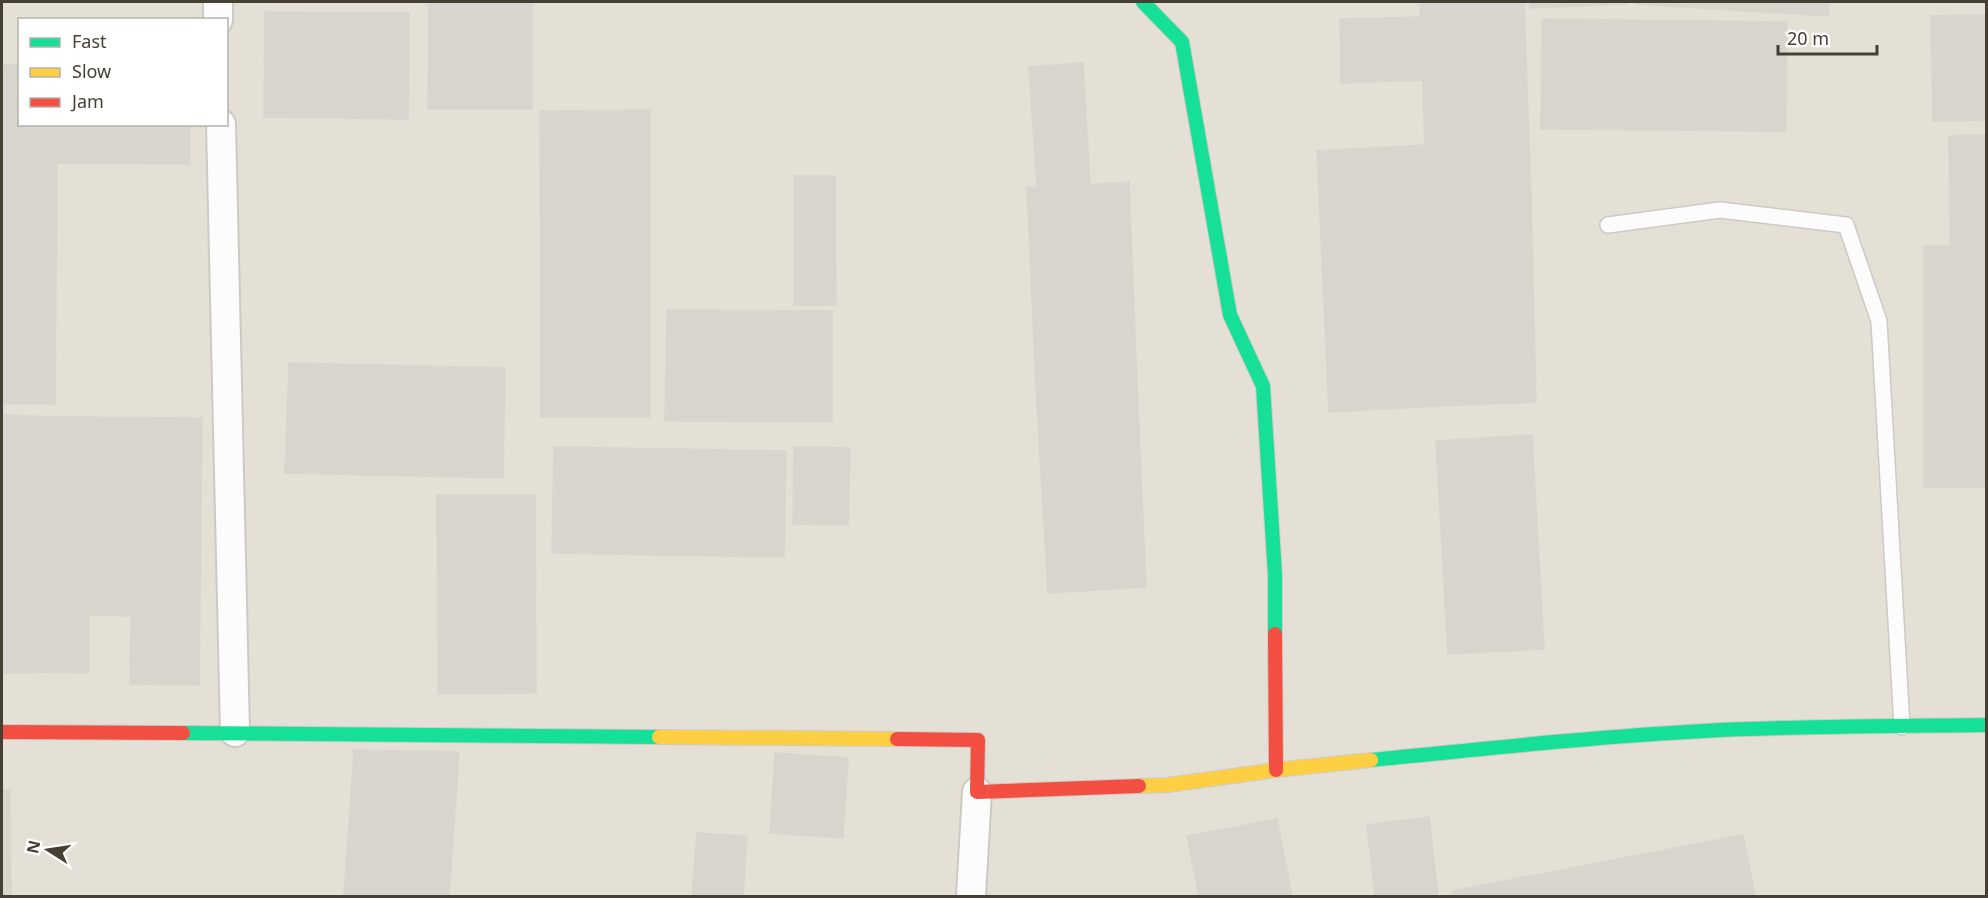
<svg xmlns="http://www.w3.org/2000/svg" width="1988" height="898" viewBox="0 0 1988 898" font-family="'Noto Sans',sans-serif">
	<rect width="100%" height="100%" fill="#f0eee8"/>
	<path fill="#e4e0d5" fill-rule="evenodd" d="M2 2H1986V896H2ZM20 20H226V124H20Z"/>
	<g fill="#d8d5cf" stroke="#d8d5ce" stroke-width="1.5">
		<polygon points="429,2 532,2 532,109 428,109"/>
		<polygon points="1420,2 1524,2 1531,198 1427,202"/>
		<polygon points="1529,2 1626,2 1626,4 1530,8"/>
		<polygon points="1637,2 1829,2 1828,16 1637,4"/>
		<polygon points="265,12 409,13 408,119 264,117"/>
		<polygon points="1986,15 1986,120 1933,121 1931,16"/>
		<polygon points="1422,17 1424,80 1341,83 1340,19"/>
		<polygon points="1542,19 1787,22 1786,131 1541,129"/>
		<polygon points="1083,63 1090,185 1037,188 1029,67"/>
		<polygon points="2,65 20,65 20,124 190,124 190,164 2,163"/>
		<polygon points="650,110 650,417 541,417 540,111"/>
		<polygon points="1986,135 1986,246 1950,246 1949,136"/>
		<polygon points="1424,145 1437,406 1329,412 1317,151"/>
		<polygon points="2,163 57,163 55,404 2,404"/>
		<polygon points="794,176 835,176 836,305 794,305"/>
		<polygon points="1129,182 1137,385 1036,389 1027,187 1037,188"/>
		<polygon points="1531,198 1536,402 1437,406 1427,202"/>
		<rect x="1924" y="246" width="62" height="241"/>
		<polygon points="667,310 832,311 832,422 665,421"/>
		<polygon points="289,363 505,368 503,478 285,473"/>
		<polygon points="1137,385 1146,587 1048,593 1036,389"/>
		<polygon points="2,415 56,417 54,672 2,673"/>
		<polygon points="56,417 202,418 199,685 130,684 131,616 89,615 89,673 54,672"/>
		<polygon points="1532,435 1544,649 1448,654 1436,441"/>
		<polygon points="554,447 786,451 784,557 552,553"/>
		<polygon points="794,447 850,448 848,525 793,524"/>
		<polygon points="437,495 535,495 536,693 438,694"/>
		<polygon points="354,750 459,752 449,896 344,896"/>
		<polygon points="775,753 848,758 843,838 770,833"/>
		<polygon points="2,790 10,790 11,896 2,896"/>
		<polygon points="1429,817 1438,896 1375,896 1367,825"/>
		<polygon points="1277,819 1292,896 1199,896 1187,836"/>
		<polygon points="697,833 747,836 743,896 692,896"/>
		<polygon points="1743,835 1755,896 1453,896 1452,891"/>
	</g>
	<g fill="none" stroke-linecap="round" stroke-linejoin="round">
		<g stroke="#cccac4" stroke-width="18">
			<polyline id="lane" points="1608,225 1720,210 1846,225 1879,321 1902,727"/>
		</g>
		<g stroke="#cccac4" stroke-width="32">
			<g id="street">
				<polyline points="218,2 218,20"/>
				<polyline points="221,124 235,732"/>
				<polyline points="971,896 977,792"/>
			</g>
		</g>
		<g stroke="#cfcbbf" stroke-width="16">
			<g id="fast">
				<polyline points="1143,2 1182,42 1230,315 1263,386 1275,575 1275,634"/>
				<polyline points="183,733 659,737"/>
				<path d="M1371 760C1482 749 1592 737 1703 731 1797 726 1892 726 1986 725"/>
			</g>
		</g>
		<g stroke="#cfcbbf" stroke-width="16">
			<g id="slow">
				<polyline points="659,737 897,739"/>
				<polyline points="1139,786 1168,785 1276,770 1371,760"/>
			</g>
		</g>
		<g stroke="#cfcbbf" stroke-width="16">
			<g id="jam">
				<polyline points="1275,634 1276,770"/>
				<polyline points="2,732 183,733"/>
				<polyline points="897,739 978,740 977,792 1139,786"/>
			</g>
		</g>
		<use href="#lane" stroke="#fdfcfc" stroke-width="15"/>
		<use href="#street" stroke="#fdfcfc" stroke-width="28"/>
		<use href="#fast" stroke="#16e098" stroke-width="14"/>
		<use href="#slow" stroke="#ffcf43" stroke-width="14"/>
		<use href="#jam" stroke="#f24e42" stroke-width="14"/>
	</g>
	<rect width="1988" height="898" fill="none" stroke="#453f34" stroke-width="6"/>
	<rect x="18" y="18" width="210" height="108" fill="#ffffff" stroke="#b5b2ae" stroke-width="1.5"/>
	<rect x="30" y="38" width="30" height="9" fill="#16e098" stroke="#b5b2ae" stroke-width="1.5"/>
	<text x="72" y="48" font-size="18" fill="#453f34">Fast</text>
	<rect x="30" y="68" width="30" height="9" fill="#ffcf43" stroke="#b5b2ae" stroke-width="1.5"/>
	<text x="72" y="78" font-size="18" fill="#453f34">Slow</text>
	<rect x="30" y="98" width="30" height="9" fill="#f24e42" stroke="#b5b2ae" stroke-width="1.5"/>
	<text x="72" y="108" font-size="18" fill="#453f34">Jam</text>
	<g transform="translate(48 850) rotate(282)" stroke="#ffffff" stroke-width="4.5" paint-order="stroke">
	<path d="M0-4.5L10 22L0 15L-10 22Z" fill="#453f34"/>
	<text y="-9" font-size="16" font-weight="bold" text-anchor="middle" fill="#453f34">N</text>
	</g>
	<path d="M1778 45v9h99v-9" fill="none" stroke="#453f34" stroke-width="3"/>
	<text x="1787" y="45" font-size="18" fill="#453f34" stroke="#ffffff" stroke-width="4.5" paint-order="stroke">20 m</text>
</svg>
